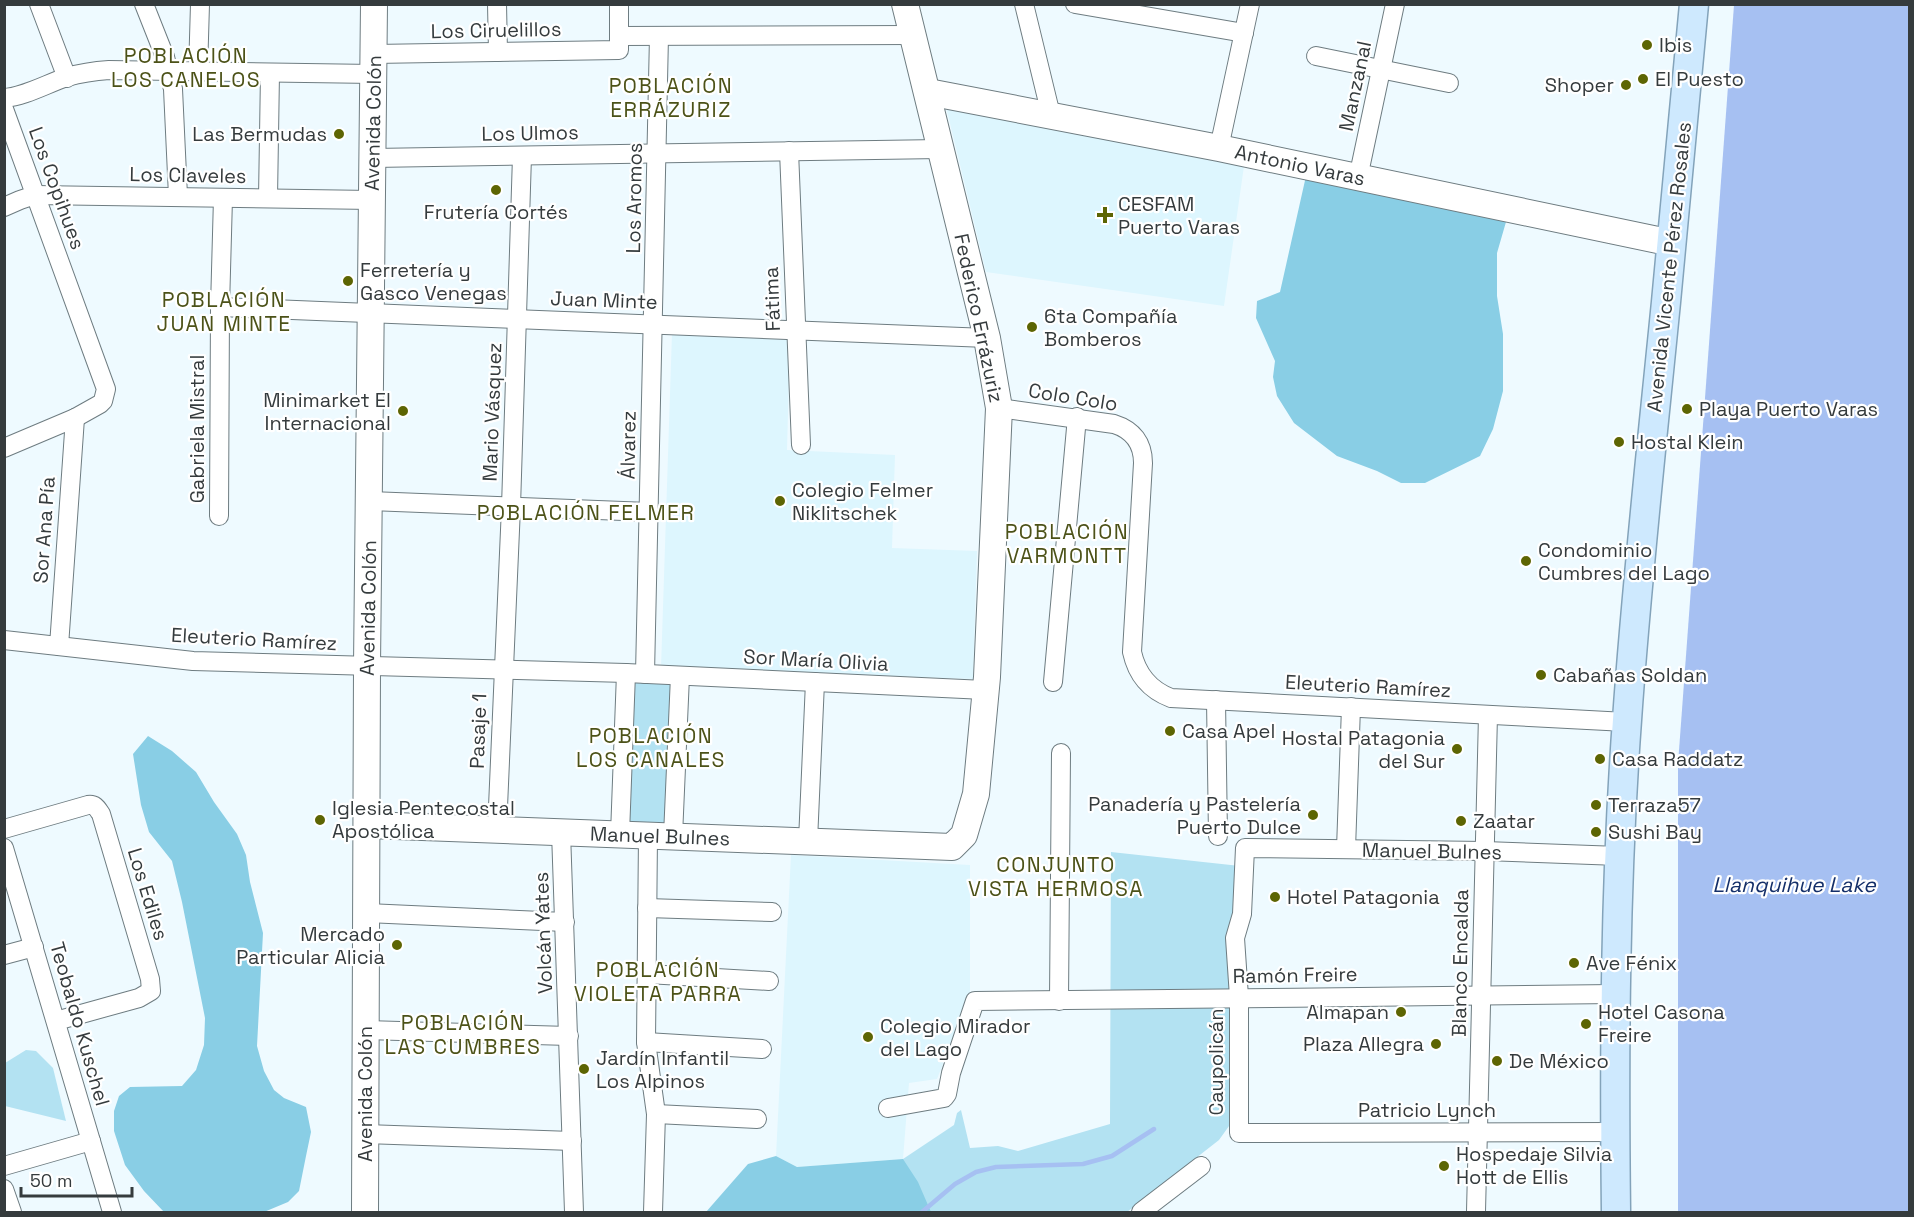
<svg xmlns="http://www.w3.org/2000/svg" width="1914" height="1217" viewBox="0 0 1914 1217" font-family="'Space Grotesk',sans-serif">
	<rect width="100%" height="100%" fill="#eefaff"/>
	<g fill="#ddf6fe">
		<polygon points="946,107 1245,159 1224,306 986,272"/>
		<polygon points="672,333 790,337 787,450 895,455 892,548 977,551 973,679 661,668"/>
		<polygon points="791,855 970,865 970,995 937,1079 909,1083 903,1159 797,1167 776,1156"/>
	</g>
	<g fill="#b3e2f2">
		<polygon points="632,680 671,684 665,825 626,824"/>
		<polygon points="1111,852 1240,866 1234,1119 1219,1140 1127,1212 898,1212 897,1182 903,1159 954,1125 957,1113 961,1110 970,1148 998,1146 1018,1151 1110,1124"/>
		<polygon points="26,1050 36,1051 53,1068 66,1121 5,1106 5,1063"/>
	</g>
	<g fill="#89cee5">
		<polygon points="1306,176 1508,215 1497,253 1497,296 1503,334 1503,391 1493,429 1480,456 1425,483 1401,483 1377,471 1337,456 1294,423 1277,396 1273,377 1275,361 1256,318 1257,301 1280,292"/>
		<polygon points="148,736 172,751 196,772 214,802 237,834 246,855 250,882 263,933 257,1046 264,1071 274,1090 284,1098 306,1107 311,1132 306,1156 299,1191 288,1202 264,1212 164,1212 144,1191 125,1165 114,1131 114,1111 119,1096 130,1087 182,1086 196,1070 204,1045 205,1018 182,902 172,861 149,832 141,805 133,754"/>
		<polygon points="776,1156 797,1167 903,1159 918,1182 931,1212 706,1212 748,1164"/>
	</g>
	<polygon fill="#a6c0f2" points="1734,5 1909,5 1909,1212 1678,1212 1678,764"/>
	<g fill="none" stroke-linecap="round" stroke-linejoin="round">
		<polyline stroke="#a6c0f2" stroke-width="4.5" points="922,1212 955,1184 976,1172 996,1167 1083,1164 1112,1156 1154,1129"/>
		<g stroke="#6e7c81" stroke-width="20">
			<g id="street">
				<polyline points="39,4 67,78"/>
				<polyline points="144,4 165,57 173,89 178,196"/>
				<polyline points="497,4 498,52"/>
				<polyline points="1024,4 1051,115"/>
				<polyline points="1075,4 1244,33"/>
				<polyline points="619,36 913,35"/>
				<polyline points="374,54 619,50 619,4"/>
				<polyline points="1316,56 1449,83"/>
				<polyline points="198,72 200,4"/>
				<path d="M4 98C26 96 46 84 67 77 81 73 95 71 109 70L374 74"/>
				<polyline points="4,109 106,389 103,401 100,404 75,418 4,448"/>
				<polyline points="1219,148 1250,4"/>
				<polyline points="789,151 801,445"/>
				<polyline points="373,158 940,149"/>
				<polyline points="1358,178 1395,4"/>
				<polyline points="268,198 270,73"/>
				<polyline points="4,207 20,200 35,195 372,200"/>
				<polyline points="220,307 987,338"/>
				<path d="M999 408 1114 424C1133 430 1143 443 1143 463L1132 652C1137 675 1150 690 1171 698L1626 722"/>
				<polyline points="370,501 649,512"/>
				<polyline points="219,516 220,307 223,198"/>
				<polyline points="4,640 193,661 626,673 985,690"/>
				<polyline points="59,646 75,418"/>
				<polyline points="645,674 659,36"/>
				<polyline points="1053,682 1077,417"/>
				<polyline points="1216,700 1218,836"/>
				<path d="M4 829 88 805C95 804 97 808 101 814L150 979 151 991 139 998 56 1021"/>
				<polyline points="497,830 511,507 522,156"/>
				<polyline points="561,832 574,1212"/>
				<polyline points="620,834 626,673"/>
				<polyline points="648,835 646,1042 656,1114 653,1212"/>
				<polyline points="673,836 680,676"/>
				<polyline points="808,841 815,682"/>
				<polyline points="4,848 112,1212"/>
				<polyline points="1346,849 1351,707"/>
				<polyline points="647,908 772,912"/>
				<polyline points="367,913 565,922"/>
				<polyline points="4,955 34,947"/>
				<polyline points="647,974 769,981"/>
				<polyline points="1059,1001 1061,753"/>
				<polyline points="366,1030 569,1036"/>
				<polyline points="646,1042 762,1049"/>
				<path d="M888 1108 944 1098 947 1094 951 1073 975 1001C1188 1000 1402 996 1615 994"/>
				<polyline points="656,1114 757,1119"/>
				<polyline points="1615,1132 1239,1133 1239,997 1235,938 1242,914 1245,848 1485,851 1619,856"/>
				<polyline points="365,1134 572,1141"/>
				<polyline points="4,1166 91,1141"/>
				<polyline points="4,1189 12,1212"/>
				<polyline points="1141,1212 1201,1166"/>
				<polyline points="1476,1212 1488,715"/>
			</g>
		</g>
		<g stroke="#6e7c81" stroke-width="28">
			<g id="secondary">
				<polyline points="928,92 1219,148 1672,243"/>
				<polyline points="368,825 952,847 964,835 976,794 987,677 999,408 987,338 905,4"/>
				<polyline points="365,1212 367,666 374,4"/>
			</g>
		</g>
		<g stroke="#83a3ba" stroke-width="31">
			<path id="primary" d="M1616 1212C1614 1048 1615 884 1627 720 1636 590 1650 461 1663 332 1674 223 1684 114 1694 4"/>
		</g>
		<use href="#street" stroke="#fff" stroke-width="18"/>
		<use href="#secondary" stroke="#fff" stroke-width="26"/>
		<use href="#primary" stroke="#cee9fe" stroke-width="28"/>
	</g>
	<g fill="#5d6503" stroke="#fff" stroke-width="2">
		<circle cx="1647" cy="45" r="6"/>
		<circle cx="1643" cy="79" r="6"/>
		<circle cx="1626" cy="85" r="6"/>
		<circle cx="339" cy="134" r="6"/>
		<circle cx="496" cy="190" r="6"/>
		<path d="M1102 206h6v6h6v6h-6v6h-6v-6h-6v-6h6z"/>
		<circle cx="348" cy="281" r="6"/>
		<circle cx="1032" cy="327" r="6"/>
		<circle cx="1687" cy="409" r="6"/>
		<circle cx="403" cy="411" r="6"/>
		<circle cx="1619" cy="442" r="6"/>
		<circle cx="780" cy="501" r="6"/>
		<circle cx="1526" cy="561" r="6"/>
		<circle cx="1541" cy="675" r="6"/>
		<circle cx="1170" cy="731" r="6"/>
		<circle cx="1457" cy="749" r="6"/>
		<circle cx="1600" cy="759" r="6"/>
		<circle cx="1596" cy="805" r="6"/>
		<circle cx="1313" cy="815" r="6"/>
		<circle cx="320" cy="820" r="6"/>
		<circle cx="1461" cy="821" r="6"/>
		<circle cx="1596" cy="832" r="6"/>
		<circle cx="1275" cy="897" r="6"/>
		<circle cx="397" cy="945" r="6"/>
		<circle cx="1574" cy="963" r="6"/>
		<circle cx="1401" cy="1012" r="6"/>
		<circle cx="1586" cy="1024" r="6"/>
		<circle cx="868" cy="1037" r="6"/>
		<circle cx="1436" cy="1044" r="6"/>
		<circle cx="1497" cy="1061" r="6"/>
		<circle cx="584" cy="1069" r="6"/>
		<circle cx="1444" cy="1166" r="6"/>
	</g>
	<g text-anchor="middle" stroke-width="4.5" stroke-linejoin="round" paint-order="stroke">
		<g font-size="20" fill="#353b3d" stroke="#fff">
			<text transform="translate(496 30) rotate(-1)" y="7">Los Ciruelillos</text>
			<text transform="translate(1355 86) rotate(-78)" y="7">Manzanal</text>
			<text transform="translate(373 123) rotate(-89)" y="7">Avenida Colón</text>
			<text transform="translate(530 133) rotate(-1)" y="7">Los Ulmos</text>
			<text transform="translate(1300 165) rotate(12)" y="7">Antonio Varas</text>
			<text transform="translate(188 175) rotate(1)" y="7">Los Claveles</text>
			<text transform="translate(57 188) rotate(70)" y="7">Los Copihues</text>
			<text transform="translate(634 198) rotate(-89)" y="7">Los Aromos</text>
			<text transform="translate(1669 267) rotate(-84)" y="7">Avenida Vicente Pérez Rosales</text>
			<text transform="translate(772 299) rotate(-92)" y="7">Fátima</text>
			<text transform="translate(604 300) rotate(2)" y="7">Juan Minte</text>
			<text transform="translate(979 318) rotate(78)" y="7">Federico Errázuriz</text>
			<text transform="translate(1073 397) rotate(9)" y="7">Colo Colo</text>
			<text transform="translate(492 412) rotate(-88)" y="7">Mario Vásquez</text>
			<text transform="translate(197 429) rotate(-90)" y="7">Gabriela Mistral</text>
			<text transform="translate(628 445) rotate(-89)" y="7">Álvarez</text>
			<text transform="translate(44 530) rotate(-86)" y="7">Sor Ana Pía</text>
			<text transform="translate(368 608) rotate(-89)" y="7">Avenida Colón</text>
			<text transform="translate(254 639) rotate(3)" y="7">Eleuterio Ramírez</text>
			<text transform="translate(816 660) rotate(3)" y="7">Sor María Olivia</text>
			<text transform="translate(1368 686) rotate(3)" y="7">Eleuterio Ramírez</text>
			<text transform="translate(478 731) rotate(-88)" y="7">Pasaje 1</text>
			<text transform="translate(660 836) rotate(2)" y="7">Manuel Bulnes</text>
			<text transform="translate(1432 851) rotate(1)" y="7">Manuel Bulnes</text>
			<text transform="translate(148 894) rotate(73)" y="7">Los Ediles</text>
			<text transform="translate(543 933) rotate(-92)" y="7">Volcán Yates</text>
			<text transform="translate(1460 963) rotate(-89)" y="7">Blanco Encalda</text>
			<text transform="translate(1295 975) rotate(-1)" y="7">Ramón Freire</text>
			<text transform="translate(80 1024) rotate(74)" y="7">Teobaldo Kuschel</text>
			<text transform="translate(1216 1062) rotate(-90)" y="7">Caupolicán</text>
			<text transform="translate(365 1094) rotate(-90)" y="7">Avenida Colón</text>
			<text x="1427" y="1117">Patricio Lynch</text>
		</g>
		<g font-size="20" fill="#353b3d" stroke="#fff" text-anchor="start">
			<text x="1659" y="52">Ibis</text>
			<text x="1655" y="86">El Puesto</text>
			<text x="1614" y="92" text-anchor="end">Shoper</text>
			<text x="327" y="141" text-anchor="end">Las Bermudas</text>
			<text x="1118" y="211">CESFAM<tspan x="1118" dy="23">Puerto Varas</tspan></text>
			<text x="496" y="219" text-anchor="middle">Frutería Cortés</text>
			<text x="360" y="277">Ferretería y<tspan x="360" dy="23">Gasco Venegas</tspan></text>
			<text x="1044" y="323">6ta Compañía<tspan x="1044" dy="23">Bomberos</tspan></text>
			<text x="391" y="407" text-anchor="end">Minimarket El<tspan x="391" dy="23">Internacional</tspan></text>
			<text x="1699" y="416">Playa Puerto Varas</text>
			<text x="1631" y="449">Hostal Klein</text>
			<text x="792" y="497">Colegio Felmer<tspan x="792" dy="23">Niklitschek</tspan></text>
			<text x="1538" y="557">Condominio<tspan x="1538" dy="23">Cumbres del Lago</tspan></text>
			<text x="1553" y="682">Cabañas Soldan</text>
			<text x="1182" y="738">Casa Apel</text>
			<text x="1445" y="745" text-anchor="end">Hostal Patagonia<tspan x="1445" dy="23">del Sur</tspan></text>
			<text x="1612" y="766">Casa Raddatz</text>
			<text x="1301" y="811" text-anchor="end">Panadería y Pastelería<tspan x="1301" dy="23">Puerto Dulce</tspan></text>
			<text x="1608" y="812">Terraza57</text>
			<text x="332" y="815">Iglesia Pentecostal<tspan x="332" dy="23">Apostólica</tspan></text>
			<text x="1473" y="828">Zaatar</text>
			<text x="1608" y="839">Sushi Bay</text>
			<text x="1287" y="904">Hotel Patagonia</text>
			<text x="385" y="941" text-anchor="end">Mercado<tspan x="385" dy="23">Particular Alicia</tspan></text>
			<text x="1586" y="970">Ave Fénix</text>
			<text x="1389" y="1019" text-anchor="end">Almapan</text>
			<text x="1598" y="1019">Hotel Casona<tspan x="1598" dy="23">Freire</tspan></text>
			<text x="880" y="1033">Colegio Mirador<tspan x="880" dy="23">del Lago</tspan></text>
			<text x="1424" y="1051" text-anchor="end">Plaza Allegra</text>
			<text x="596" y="1065">Jardín Infantil<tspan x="596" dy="23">Los Alpinos</tspan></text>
			<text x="1509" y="1068">De México</text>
			<text x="1456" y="1161">Hospedaje Silvia<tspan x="1456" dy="23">Hott de Ellis</tspan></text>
		</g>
		<g font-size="21" letter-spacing="1.5" fill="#4c5218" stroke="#fff">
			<text x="186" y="63">POBLACIÓN<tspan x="186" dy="24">LOS CANELOS</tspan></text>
			<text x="671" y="93">POBLACIÓN<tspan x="671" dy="24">ERRÁZURIZ</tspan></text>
			<text x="224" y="307">POBLACIÓN<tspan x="224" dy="24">JUAN MINTE</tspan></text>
			<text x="586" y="520">POBLACIÓN FELMER</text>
			<text x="1067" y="539">POBLACIÓN<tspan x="1067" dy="24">VARMONTT</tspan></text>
			<text x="651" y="743">POBLACIÓN<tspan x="651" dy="24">LOS CANALES</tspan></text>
			<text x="1056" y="872">CONJUNTO<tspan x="1056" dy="24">VISTA HERMOSA</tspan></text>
			<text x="658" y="977">POBLACIÓN<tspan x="658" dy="24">VIOLETA PARRA</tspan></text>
			<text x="463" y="1030">POBLACIÓN<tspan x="463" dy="24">LAS CUMBRES</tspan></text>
		</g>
		<g font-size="21" font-style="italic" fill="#142f69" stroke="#fff">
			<text x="1794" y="892">Llanquihue Lake</text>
		</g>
	</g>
	<rect width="1914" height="1217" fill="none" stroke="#353b3d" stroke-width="12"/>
	<path d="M21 1187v9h111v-9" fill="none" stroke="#353b3d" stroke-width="3"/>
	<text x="30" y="1187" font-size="18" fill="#353b3d" stroke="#ffffff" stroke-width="4.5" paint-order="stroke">50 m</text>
</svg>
